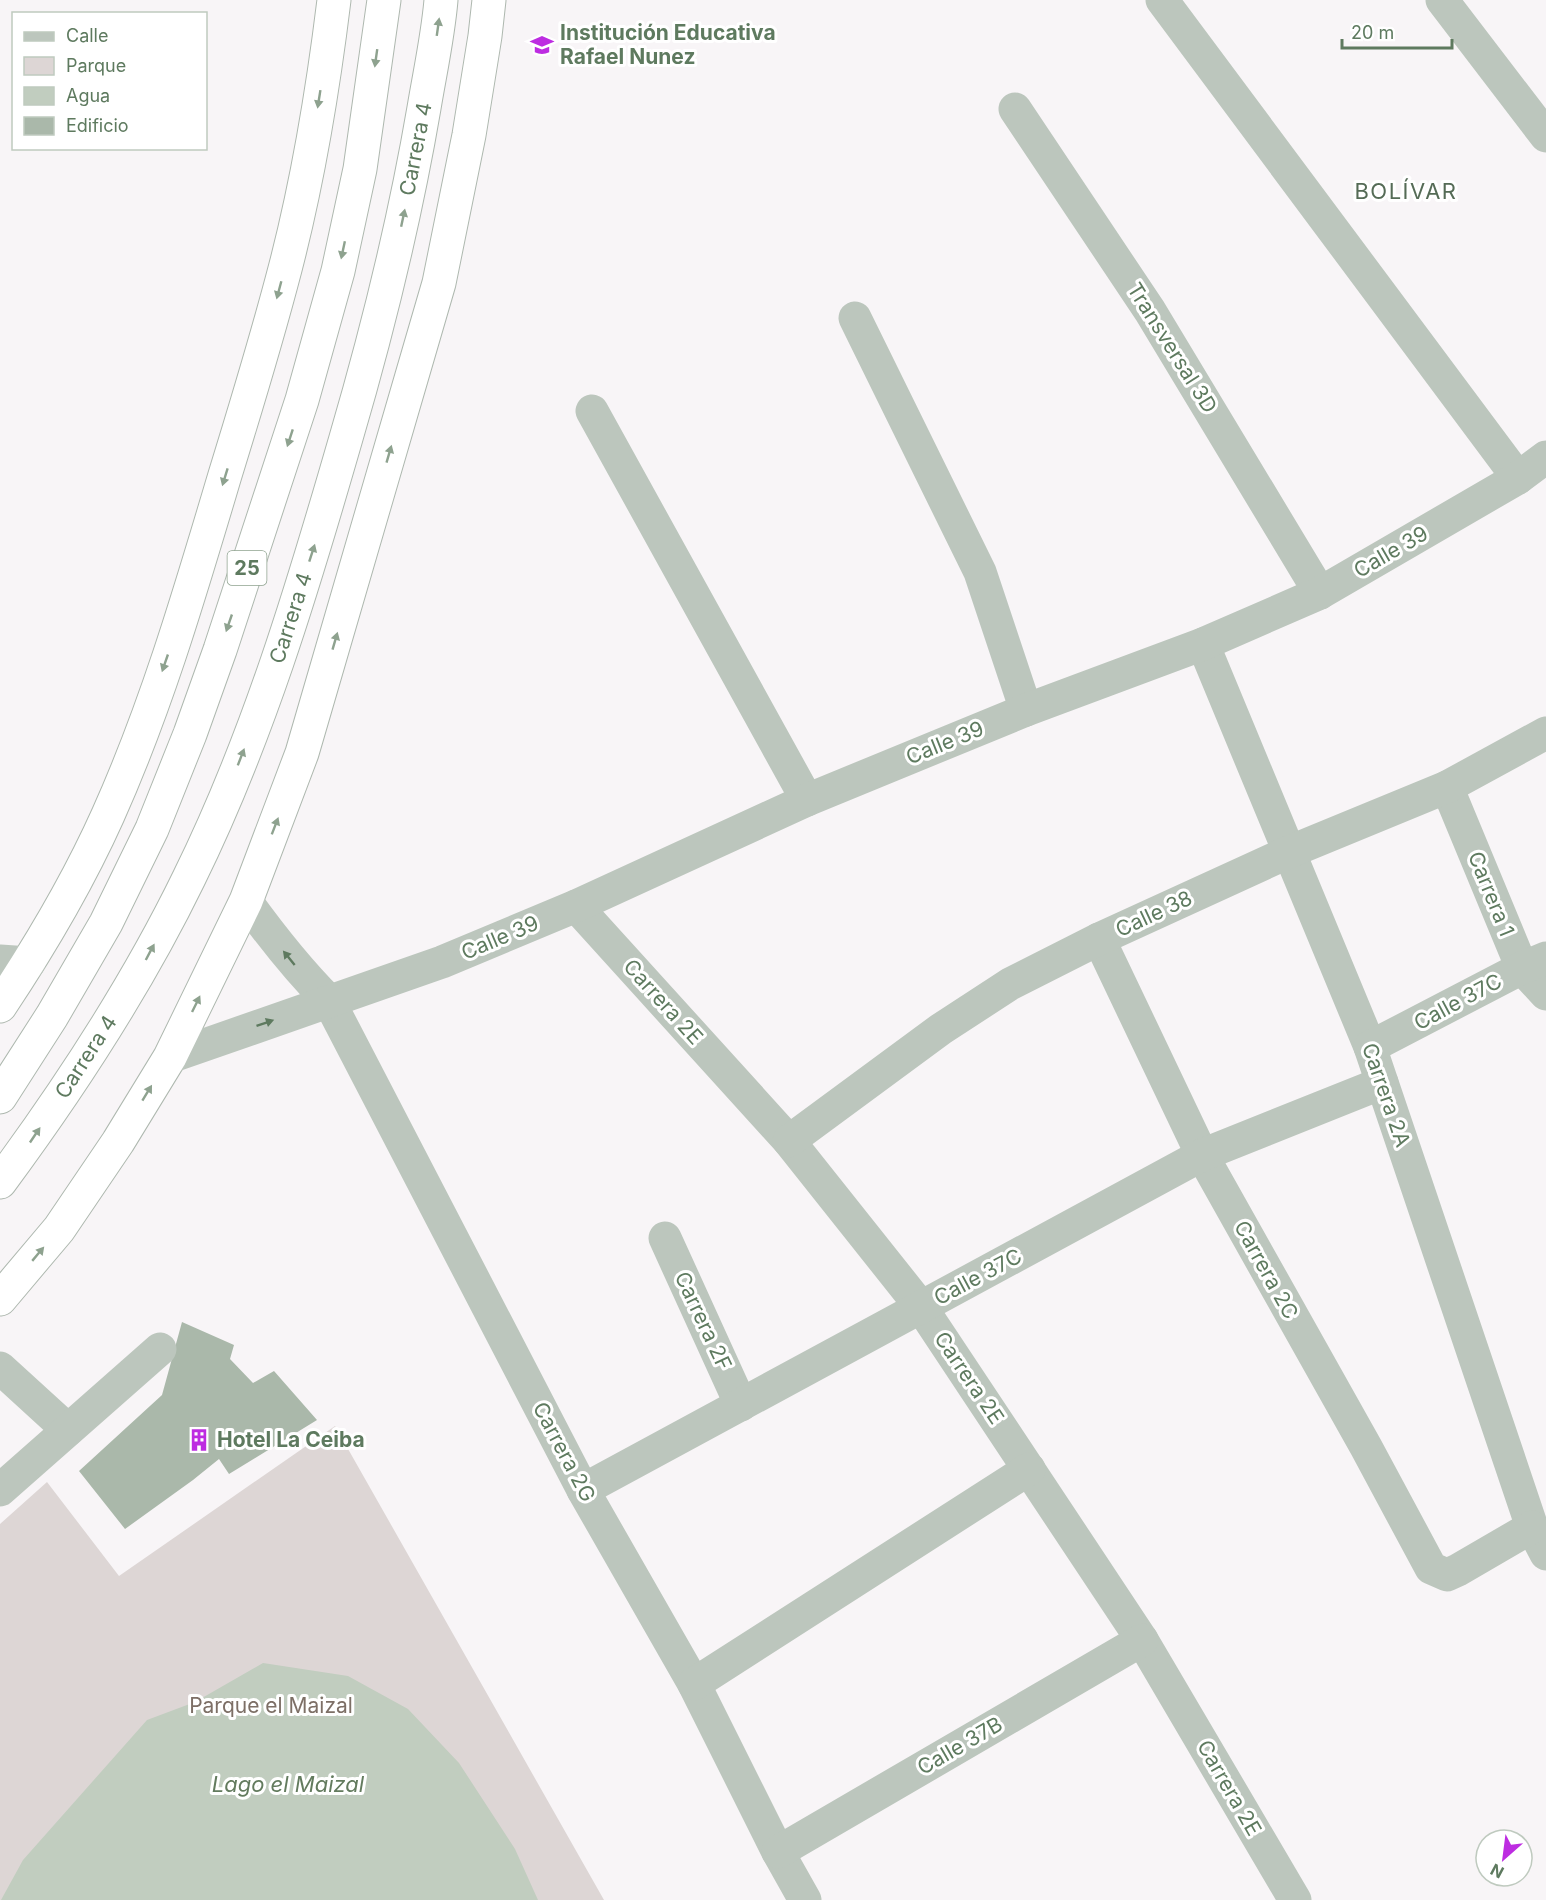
<svg xmlns="http://www.w3.org/2000/svg" width="1546" height="1900" viewBox="0 0 1546 1900" font-family="Inter,sans-serif">
	<rect width="100%" height="100%" fill="#f8f5f7"/>
	<polygon fill="#ddd6d5" points="335,1426 604,1900 0,1900 0,1524 47,1482 119,1576"/>
	<polygon fill="#c1cdbf" points="263,1663 348,1676 408,1709 459,1763 515,1849 538,1900 1,1900 23,1860 147,1720 195,1702"/>
	<polygon fill="#aab8aa" points="182,1322 234,1345 230,1359 253,1383 274,1371 317,1420 229,1474 219,1459 193,1480 125,1529 79,1471 162,1395"/>
	<g fill="none" stroke-linecap="round" stroke-linejoin="round">
		<g stroke="#aeb8af" stroke-width="35">
			<g id="highway">
				<path d="M0 1006C40 946 78 882 108 815 157 706 191 589 225 475 246 407 267 338 285 269 308 181 323 90 334 0"/>
				<polyline points="0,1097 52,1016 106,923 152,829 190,734 220,650 302,400 338,271 360,169 384,0"/>
				<path d="M0 1182C71 1086 137 985 189 878 258 738 303 587 346 438 378 329 405 219 424 108 430 72 438 36 441 0"/>
				<polyline points="0,1299 59,1229 118,1142 170,1057 246,901 302,753 439,283 469,135 485,36 489,0"/>
			</g>
		</g>
		<g stroke="#bcc6bd" stroke-width="33">
			<polyline points="1162,0 1518,478"/>
			<polyline points="1442,0 1546,136"/>
			<polyline points="1015,109 1150,311 1320,593"/>
			<polyline points="855,318 980,572 1026,710"/>
			<polyline points="592,411 807,800"/>
			<polyline points="1203,644 1370,1047 1532,1527 1546,1554"/>
			<polyline points="1447,787 1522,968 1546,994"/>
			<path d="M246 901C272 937 298 970 329 1001L583 1490 694 1684 778 1852 805 1900"/>
			<polyline points="576,906 789,1141 921,1307 1142,1640 1295,1900"/>
			<polyline points="1099,939 1202,1155 1366,1447 1431,1568 1447,1575 1458,1570 1532,1527"/>
			<polyline points="0,961 29,963"/>
			<polyline points="1370,1047 1522,968 1546,958"/>
			<polyline points="170,1057 442,962 576,906 807,800 1026,710 1203,644 1320,593 1518,478 1546,457"/>
			<polyline points="789,1141 941,1029 1010,984 1099,939 1289,852 1447,787 1546,733"/>
			<polyline points="665,1238 741,1405"/>
			<polyline points="0,1368 68,1430"/>
			<polyline points="0,1490 160,1349"/>
			<polyline points="583,1490 1202,1155 1382,1083"/>
			<polyline points="694,1684 1029,1469"/>
			<polyline points="778,1852 1142,1640"/>
		</g>
		<use href="#highway" stroke="#fff" stroke-width="33"/>
	</g>
	<defs><path id="oneway-solid" d="M-6-.8H1V-3.2L6.5 0L1 3.2V.8H-6Z" transform="scale(1.5)"/></defs>
	<g fill="#8ea28f">
		<use href="#oneway-solid" transform="translate(438 27) rotate(-82)"/>
		<use href="#oneway-solid" transform="translate(376 58) rotate(98)"/>
		<use href="#oneway-solid" transform="translate(319 99) rotate(99)"/>
		<use href="#oneway-solid" transform="translate(403 218) rotate(-78)"/>
		<use href="#oneway-solid" transform="translate(343 250) rotate(102)"/>
		<use href="#oneway-solid" transform="translate(279 290) rotate(105)"/>
		<use href="#oneway-solid" transform="translate(290 438) rotate(108)"/>
		<use href="#oneway-solid" transform="translate(389 454) rotate(-74)"/>
		<use href="#oneway-solid" transform="translate(225 477) rotate(107)"/>
		<use href="#oneway-solid" transform="translate(312 553) rotate(-72)"/>
		<use href="#oneway-solid" transform="translate(229 623) rotate(109)"/>
		<use href="#oneway-solid" transform="translate(335 641) rotate(-74)"/>
		<use href="#oneway-solid" transform="translate(165 663) rotate(109)"/>
		<use href="#oneway-solid" transform="translate(241 757) rotate(-69)"/>
		<use href="#oneway-solid" transform="translate(275 826) rotate(-69)"/>
		<use href="#oneway-solid" transform="translate(150 952) rotate(-62)"/>
		<use href="#oneway-solid" transform="translate(196 1004) rotate(-64)"/>
		<use href="#oneway-solid" transform="translate(147 1093) rotate(-59)"/>
		<use href="#oneway-solid" transform="translate(35 1135) rotate(-56)"/>
		<use href="#oneway-solid" transform="translate(38 1254) rotate(-50)"/>
	</g>
	<g fill="#5e7a5f">
		<use href="#oneway-solid" transform="translate(289 958) rotate(-129)"/>
		<use href="#oneway-solid" transform="translate(265 1023) rotate(-19)"/>
	</g>
	<defs>
		<g id="school-bare" transform="scale(1.8)"><path d="M0-5L7-2L0 1L-7-2ZM-4 1L0 2.5L4 1V4Q0 6-4 4Z" fill="#bd2ce1" stroke="#fff" stroke-width="2.5" paint-order="stroke"/></g>
		<g id="building-bare" transform="scale(1.8)"><path d="M-4-6H4V6H1V3H-1V6H-4ZM-2.5-4.3h1.7v1.8h-1.7ZM.8-4.3h1.7v1.8H.8ZM-2.5-1h1.7V.8h-1.7ZM.8-1h1.7V.8H.8Z" fill="#bd2ce1" stroke="#fff" stroke-width="2.5" paint-order="stroke"/></g>
	</defs>
	<g fill-rule="evenodd">
		<use href="#school-bare" x="542" y="45"/>
		<use href="#building-bare" x="199" y="1440"/>
	</g>
	<g text-anchor="middle" stroke-width="6" stroke-linejoin="round" paint-order="stroke">
		<rect fill="#fff" stroke="#8ea28f" stroke-width="1.5" x="227.5" y="551" width="39" height="34" rx="4.5"/>
		<g font-size="20" font-weight="bold" fill="#5e7a5f">
			<text x="247" y="575">25</text>
		</g>
		<g font-size="21" font-weight="bold" fill="#5e7a5f" stroke="#fff" text-anchor="start">
			<text x="560" y="40">Institución Educativa<tspan x="560" dy="24">Rafael Nunez</tspan></text>
			<text x="217" y="1447">Hotel La Ceiba</text>
		</g>
		<g font-size="21" fill="#5e7a5f" stroke="#fff">
			<text transform="translate(416 149) rotate(-79)" y="7">Carrera 4</text>
			<text transform="translate(1172 348) rotate(58)" y="7">Transversal 3D</text>
			<text transform="translate(1391 552) rotate(-30)" y="7">Calle 39</text>
			<text transform="translate(291 618) rotate(-72)" y="7">Carrera 4</text>
			<text transform="translate(945 743) rotate(-22)" y="7">Calle 39</text>
			<text transform="translate(1491 894) rotate(68)" y="7">Carrera 1</text>
			<text transform="translate(1154 914) rotate(-25)" y="7">Calle 38</text>
			<text transform="translate(500 938) rotate(-23)" y="7">Calle 39</text>
			<text transform="translate(663 1002) rotate(48)" y="7">Carrera 2E</text>
			<text transform="translate(1458 1002) rotate(-28)" y="7">Calle 37C</text>
			<text transform="translate(86 1057) rotate(-57)" y="7">Carrera 4</text>
			<text transform="translate(1386 1095) rotate(71)" y="7">Carrera 2A</text>
			<text transform="translate(1266 1270) rotate(61)" y="7">Carrera 2C</text>
			<text transform="translate(978 1277) rotate(-28)" y="7">Calle 37C</text>
			<text transform="translate(703 1321) rotate(65)" y="7">Carrera 2F</text>
			<text transform="translate(969 1378) rotate(56)" y="7">Carrera 2E</text>
			<text transform="translate(564 1452) rotate(62)" y="7">Carrera 2G</text>
			<text transform="translate(960 1746) rotate(-30)" y="7">Calle 37B</text>
			<text transform="translate(1229 1788) rotate(60)" y="7">Carrera 2E</text>
		</g>
		<g font-size="21" fill="#7d6f66" stroke="#fff">
			<text x="271" y="1713">Parque el Maizal</text>
		</g>
		<g font-size="22" letter-spacing="1.5" fill="#556b56" stroke="#fff">
			<text x="1406" y="199">BOLÍVAR</text>
		</g>
		<g font-size="22" font-style="italic" fill="#637b5e" stroke="#fff">
			<text x="288" y="1792">Lago el Maizal</text>
		</g>
	</g>
	<rect x="12" y="12" width="195" height="138" fill="#ffffff" stroke="#bfcabf" stroke-width="1.5"/>
	<rect x="24" y="32" width="30" height="9" fill="#bcc6bd" stroke="#bfcabf" stroke-width="1.5"/>
	<text x="66" y="42" font-size="18" fill="#5e7a5f">Calle</text>
	<rect x="24" y="57" width="30" height="18" fill="#ddd6d5" stroke="#bfcabf" stroke-width="1.5"/>
	<text x="66" y="72" font-size="18" fill="#5e7a5f">Parque</text>
	<rect x="24" y="87" width="30" height="18" fill="#c1cdbf" stroke="#bfcabf" stroke-width="1.5"/>
	<text x="66" y="102" font-size="18" fill="#5e7a5f">Agua</text>
	<rect x="24" y="117" width="30" height="18" fill="#aab8aa" stroke="#bfcabf" stroke-width="1.5"/>
	<text x="66" y="132" font-size="18" fill="#5e7a5f">Edificio</text>
	<g transform="translate(1504 1858) rotate(208)"><circle r="28" fill="#ffffff" stroke="#bfcabf" stroke-width="1.5"/>
	<path d="M0-4.5L10 22L0 15L-10 22Z" fill="#bd2ce1"/>
	<text y="-9" font-size="16" font-weight="bold" text-anchor="middle" fill="#5e7a5f">N</text>
	</g>
	<path d="M1342 39v9h110v-9" fill="none" stroke="#5e7a5f" stroke-width="3"/>
	<text x="1351" y="39" font-size="18" fill="#5e7a5f" stroke="#ffffff" stroke-width="4.5" paint-order="stroke">20 m</text>
</svg>
